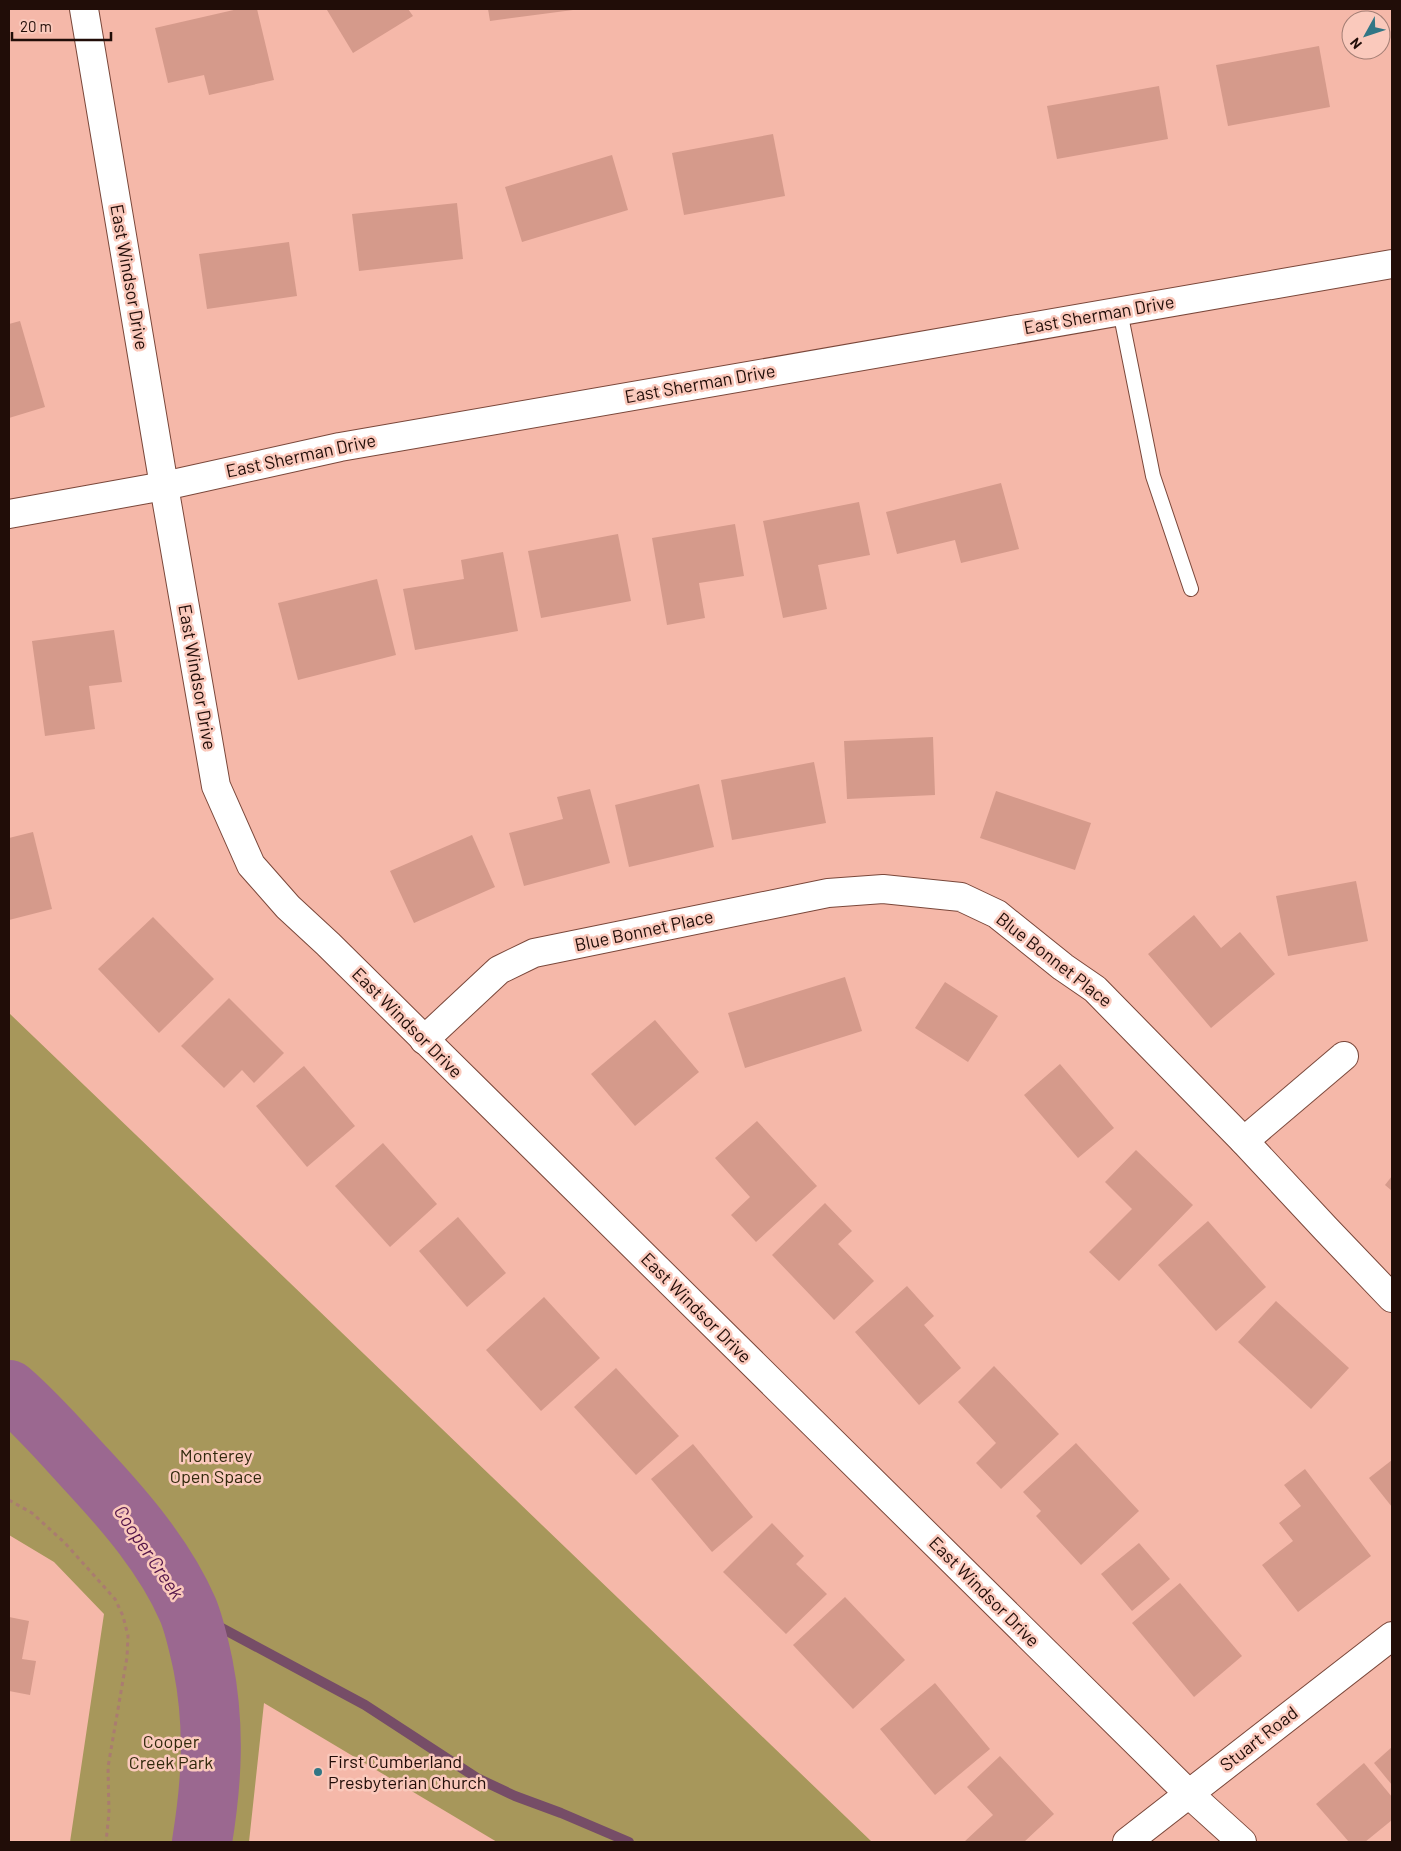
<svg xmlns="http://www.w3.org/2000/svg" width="1401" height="1851" viewBox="0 0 1401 1851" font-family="Barlow,sans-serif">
	<rect width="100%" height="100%" fill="#f5b8a9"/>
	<polygon fill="#a7975b" points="9,1013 872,1842 497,1842 264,1703 249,1842 70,1842 104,1614 54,1562 9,1535"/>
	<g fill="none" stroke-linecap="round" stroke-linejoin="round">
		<polyline stroke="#764d67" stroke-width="10" points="188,1610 365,1705 477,1778 515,1796 561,1813 629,1842"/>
		<path stroke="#9b6890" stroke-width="60" d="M9 1390C37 1414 61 1442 86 1469 125 1511 165 1557 188 1610 195 1627 199 1647 203 1665 215 1726 212 1781 202 1842"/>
	</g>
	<g fill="#d59a8b">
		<polygon points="238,9 257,9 274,80 209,95 204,75 168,83 155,28"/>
		<polygon points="329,9 408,9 413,16 353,53 327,10"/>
		<polygon points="488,9 573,9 573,10 490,21"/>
		<polygon points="1319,46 1330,107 1228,126 1216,65"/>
		<polygon points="1159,86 1168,139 1057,159 1047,106"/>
		<polygon points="773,134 785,196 684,215 672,153"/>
		<polygon points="612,155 628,210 522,242 505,187"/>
		<polygon points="457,203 463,259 359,271 352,214"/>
		<polygon points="289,242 297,296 207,309 199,254"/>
		<polygon points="20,321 45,407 9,418 9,324"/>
		<polygon points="1001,483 1019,549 961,563 955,540 897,554 886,512"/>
		<polygon points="859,502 870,555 818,565 827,609 783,618 763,521"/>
		<polygon points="735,524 744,576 699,583 705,618 667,625 652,538"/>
		<polygon points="618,534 631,601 541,618 528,551"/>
		<polygon points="503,552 518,631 415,650 403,589 464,579 461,560"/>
		<polygon points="377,579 396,655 298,680 278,603"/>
		<polygon points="114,630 122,682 89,686 95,729 45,736 32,641"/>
		<polygon points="933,737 935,795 847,799 844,741"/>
		<polygon points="814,762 826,823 732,840 721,780"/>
		<polygon points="699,784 714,847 629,867 615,805"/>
		<polygon points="590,789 610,863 524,886 509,833 563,819 557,797"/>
		<polygon points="996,791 1091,823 1075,870 980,838"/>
		<polygon points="33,832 52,909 9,920 9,838"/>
		<polygon points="472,835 495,887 414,923 390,871"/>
		<polygon points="1356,881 1368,941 1288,956 1276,896"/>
		<polygon points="1194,915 1221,948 1240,932 1275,974 1211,1028 1148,954"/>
		<polygon points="153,917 214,979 159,1033 98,969"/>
		<polygon points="845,977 862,1031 745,1068 728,1013"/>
		<polygon points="945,982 998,1016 968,1062 915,1028"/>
		<polygon points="229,998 284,1053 254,1083 242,1070 224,1088 181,1046"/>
		<polygon points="655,1020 699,1072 635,1126 591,1074"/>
		<polygon points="1060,1064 1114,1128 1078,1158 1024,1095"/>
		<polygon points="304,1066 355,1126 307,1167 256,1106"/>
		<polygon points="757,1121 817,1186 756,1242 731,1215 750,1197 715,1158"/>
		<polygon points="383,1143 437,1204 390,1247 335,1186"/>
		<polygon points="1136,1150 1193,1205 1119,1281 1089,1252 1132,1209 1105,1182"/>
		<polygon points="1392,1176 1392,1191 1385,1185"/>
		<polygon points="825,1203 852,1231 838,1244 874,1281 834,1320 772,1255"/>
		<polygon points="458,1217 506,1273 467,1307 419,1251"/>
		<polygon points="1208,1221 1266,1287 1216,1331 1158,1265"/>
		<polygon points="907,1286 934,1316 924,1325 961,1368 919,1405 855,1332"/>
		<polygon points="544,1297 600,1358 541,1411 486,1350"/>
		<polygon points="1276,1301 1349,1368 1311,1409 1238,1342"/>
		<polygon points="994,1366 1059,1434 1001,1489 976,1463 996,1443 958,1402"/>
		<polygon points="616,1368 679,1436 636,1475 574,1407"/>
		<polygon points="1076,1443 1139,1511 1081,1565 1036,1516 1041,1511 1023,1492"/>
		<polygon points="693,1444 753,1517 712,1552 651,1479"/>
		<polygon points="1392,1460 1392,1507 1369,1478"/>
		<polygon points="1305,1469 1371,1556 1298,1612 1262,1565 1293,1541 1279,1523 1301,1506 1284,1485"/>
		<polygon points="772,1523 804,1556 796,1564 827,1594 786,1634 723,1572"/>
		<polygon points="1139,1543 1170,1579 1132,1611 1101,1574"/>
		<polygon points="1180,1583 1242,1656 1194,1697 1132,1623"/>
		<polygon points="845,1597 905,1660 853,1709 793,1645"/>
		<polygon points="9,1617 29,1621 22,1659 36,1661 30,1695 9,1691"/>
		<polygon points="935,1683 990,1749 935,1795 880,1729"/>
		<polygon points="1392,1747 1392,1785 1374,1763"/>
		<polygon points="1000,1756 1054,1814 1024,1842 964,1842 993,1815 967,1787"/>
		<polygon points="1364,1763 1392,1797 1392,1820 1365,1842 1349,1842 1316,1804"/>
	</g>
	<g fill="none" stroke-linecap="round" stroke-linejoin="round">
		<g stroke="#7a473a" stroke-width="16">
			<polyline id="lane" points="1120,311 1153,476 1191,589"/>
		</g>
		<g stroke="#7a473a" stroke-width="30">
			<g id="street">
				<polyline points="424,1040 499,970 534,953 828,893 883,889 961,897 997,914 1063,967 1095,989 1244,1141 1326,1229 1392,1298"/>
				<polyline points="1244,1141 1344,1056"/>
			</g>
		</g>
		<g stroke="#7a473a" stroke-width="30">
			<g id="secondary">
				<polyline points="84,9 164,486 216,786 251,865 288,907 328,944 1189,1794 1242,1842"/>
				<polyline points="9,514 164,486 340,447 1392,264"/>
				<polyline points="1127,1842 1392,1636"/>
			</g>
		</g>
		<polyline stroke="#aa7c70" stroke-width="3" stroke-dasharray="4 4" stroke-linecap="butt" points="9,1500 32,1513 65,1543 115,1599 123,1616 128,1636 127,1657 108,1767 109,1813 106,1842"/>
		<use href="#lane" stroke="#fff" stroke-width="14"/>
		<use href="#street" stroke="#fff" stroke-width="28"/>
		<use href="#secondary" stroke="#fff" stroke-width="28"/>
	</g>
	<circle fill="#317685" stroke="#fac9bc" stroke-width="2" cx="318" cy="1772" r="5"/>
	<g text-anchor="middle" stroke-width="5" stroke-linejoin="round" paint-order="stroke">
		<g font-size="18" fill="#210d08" stroke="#fac9bc">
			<text transform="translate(129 277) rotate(80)" y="6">East Windsor Drive</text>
			<text transform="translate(1099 315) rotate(-10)" y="6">East Sherman Drive</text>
			<text transform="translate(700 384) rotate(-10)" y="6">East Sherman Drive</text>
			<text transform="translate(301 456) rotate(-12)" y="6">East Sherman Drive</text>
			<text transform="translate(197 677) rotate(80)" y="6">East Windsor Drive</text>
			<text transform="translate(644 931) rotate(-12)" y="6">Blue Bonnet Place</text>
			<text transform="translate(1054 960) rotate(38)" y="6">Blue Bonnet Place</text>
			<text transform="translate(407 1023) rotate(45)" y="6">East Windsor Drive</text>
			<text transform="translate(696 1308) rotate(45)" y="6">East Windsor Drive</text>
			<text transform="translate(984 1592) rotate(45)" y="6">East Windsor Drive</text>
			<text transform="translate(1259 1739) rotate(-38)" y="6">Stuart Road</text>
		</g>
		<g font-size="18" fill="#31290c" stroke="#fac9bc">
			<text x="216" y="1462">Monterey<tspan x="216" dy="21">Open Space</tspan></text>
			<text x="171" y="1748">Cooper<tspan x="171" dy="21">Creek Park</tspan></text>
		</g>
		<g font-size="18" fill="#210d08" stroke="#fac9bc" text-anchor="start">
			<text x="328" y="1768">First Cumberland<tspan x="328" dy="21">Presbyterian Church</tspan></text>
		</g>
		<g font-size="19" font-style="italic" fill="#53144a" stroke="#fac9bc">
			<text transform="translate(149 1552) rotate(56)" y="7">Cooper Creek</text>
		</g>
	</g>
	<rect width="1401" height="1851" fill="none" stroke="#210d08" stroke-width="20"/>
	<g transform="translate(1366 35) rotate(230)"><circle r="24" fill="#fac9bc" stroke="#a37e74"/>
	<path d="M0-4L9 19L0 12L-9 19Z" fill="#317685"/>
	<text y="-8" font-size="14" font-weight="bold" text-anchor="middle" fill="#210d08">N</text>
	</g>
	<path d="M12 32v8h99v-8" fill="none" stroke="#210d08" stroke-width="2.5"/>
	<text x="20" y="32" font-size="15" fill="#210d08" stroke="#fac9bc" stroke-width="4" paint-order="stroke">20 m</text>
</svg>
